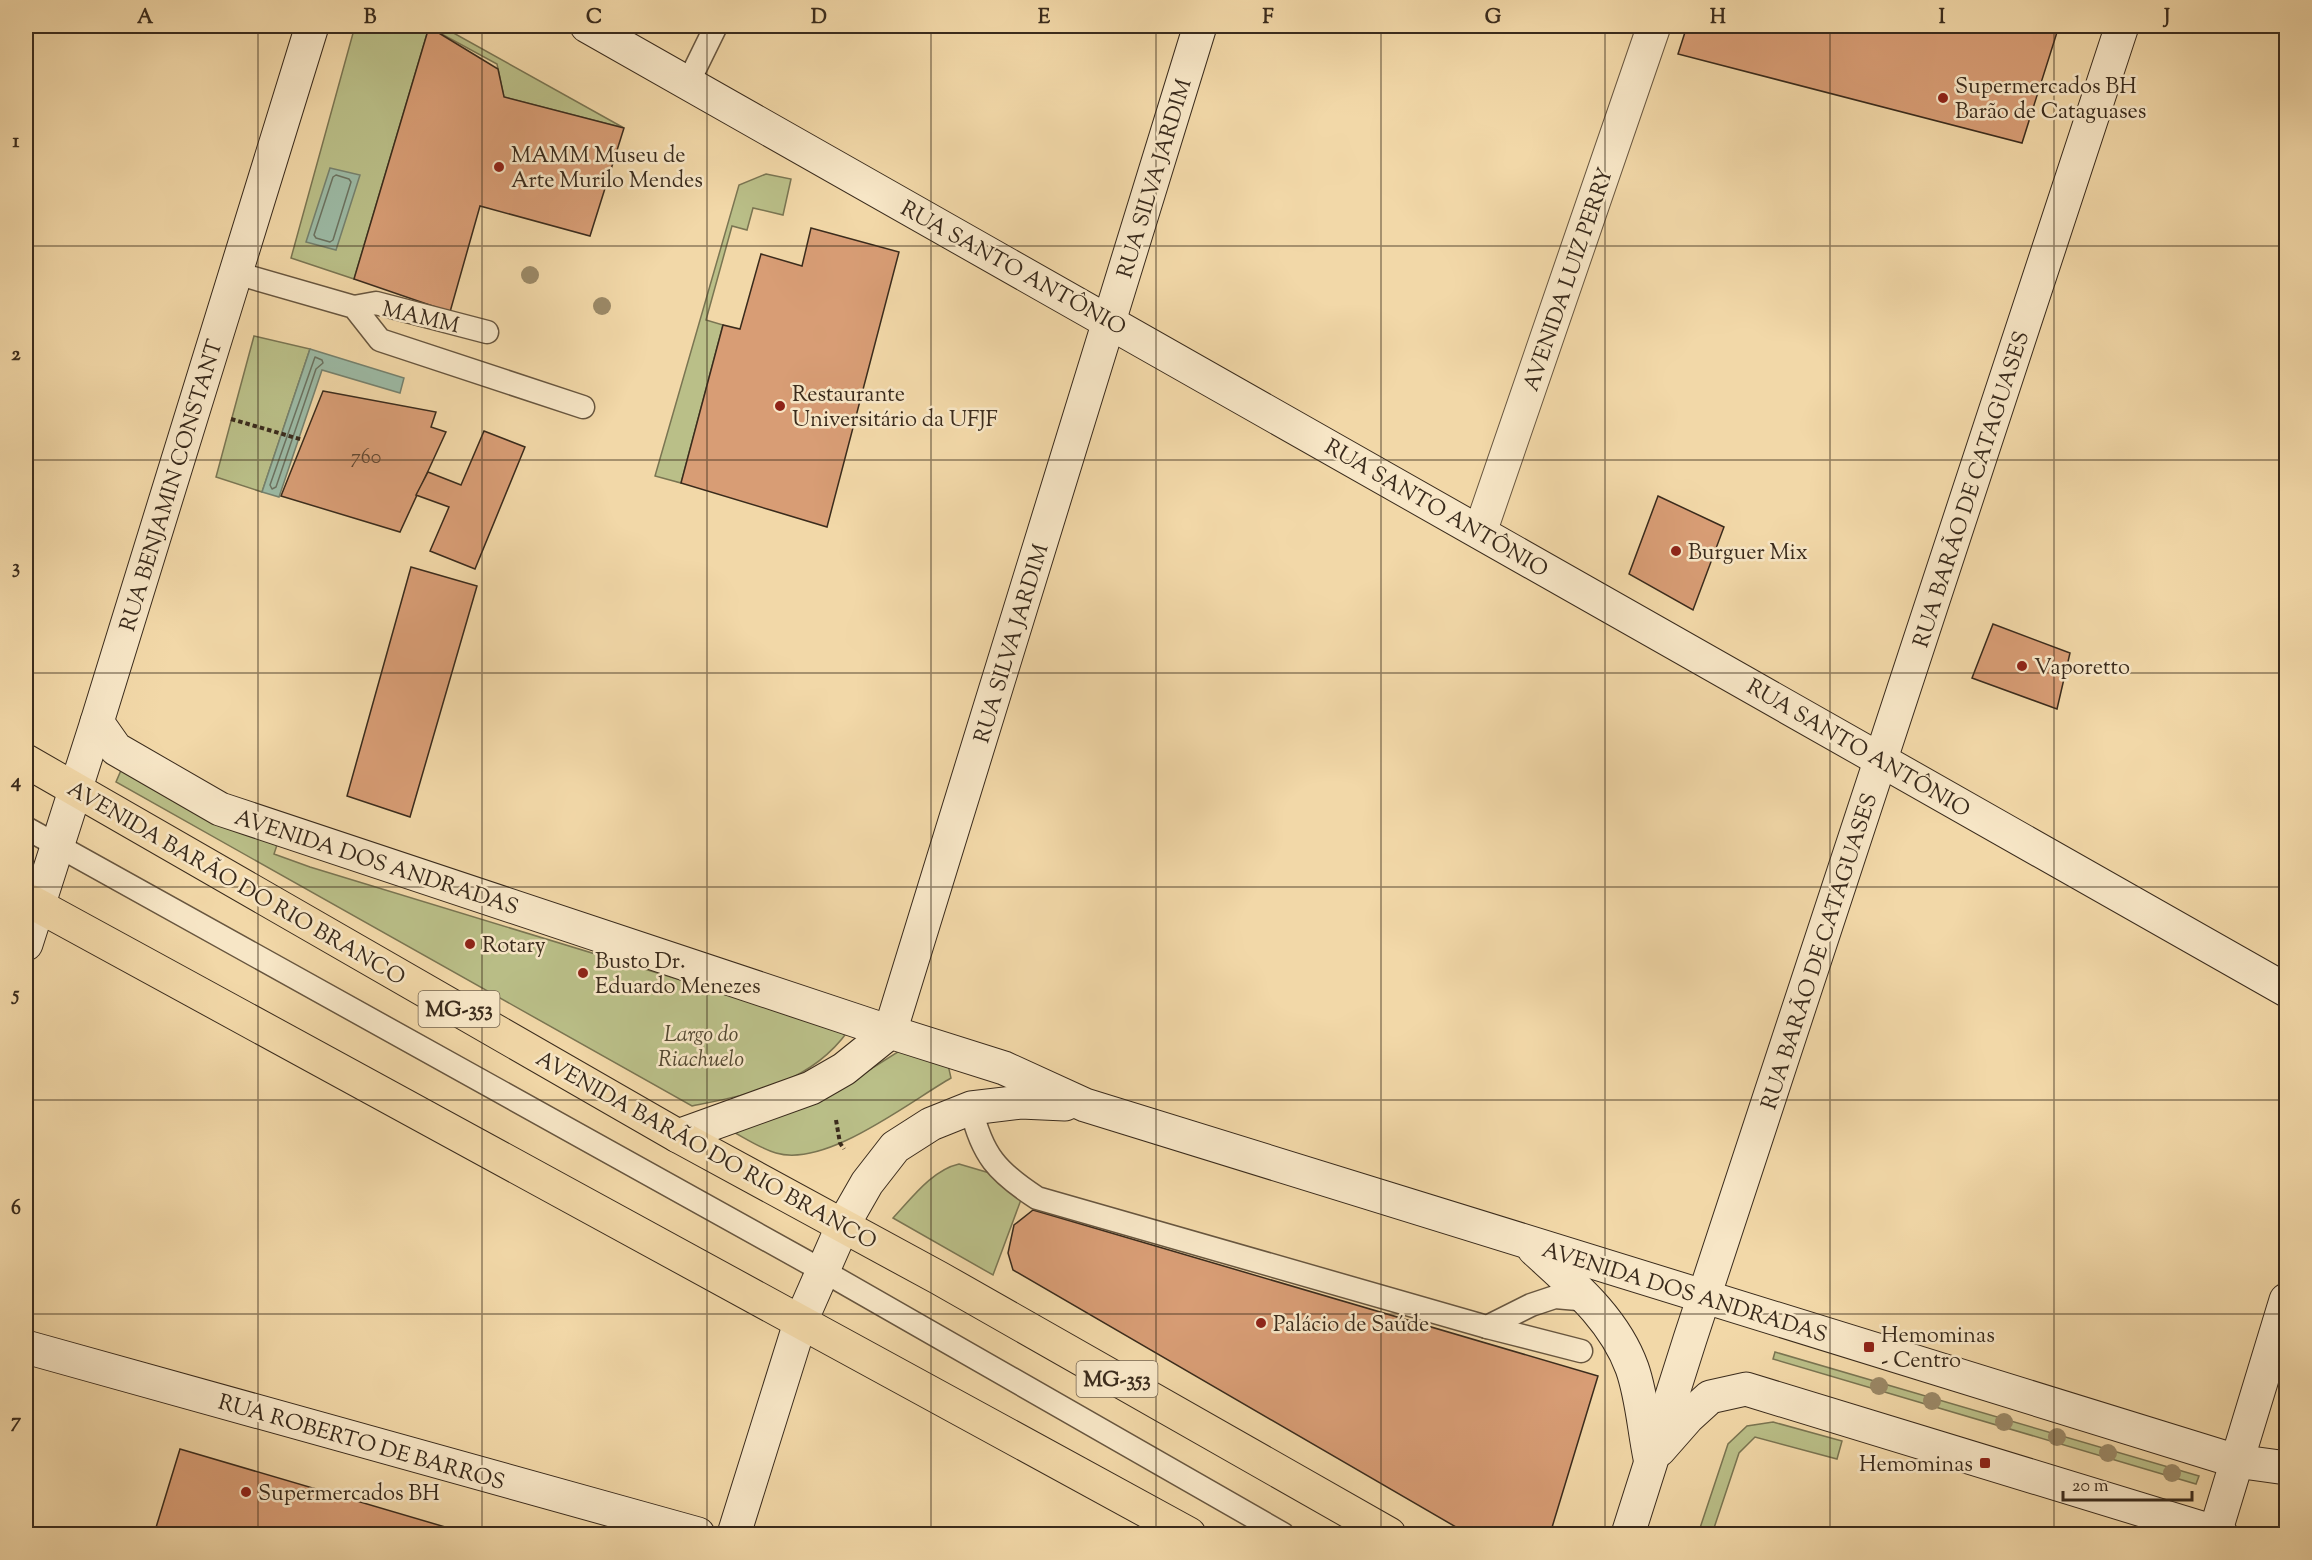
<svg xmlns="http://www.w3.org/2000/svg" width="2312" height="1560" viewBox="0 0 2312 1560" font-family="'Sorts Mill Goudy',serif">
	<rect width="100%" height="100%" fill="#f2d8a8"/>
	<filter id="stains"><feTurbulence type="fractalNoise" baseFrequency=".00333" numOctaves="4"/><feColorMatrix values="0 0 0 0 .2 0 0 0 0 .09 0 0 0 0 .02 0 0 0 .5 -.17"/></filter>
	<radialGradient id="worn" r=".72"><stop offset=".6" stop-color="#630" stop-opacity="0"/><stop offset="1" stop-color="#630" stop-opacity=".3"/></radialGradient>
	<g fill="#babf88" stroke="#7a7552" stroke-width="1.5">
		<polygon points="355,26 441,26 624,128 504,97 497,64 429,27 354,279 291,258"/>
		<polygon points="766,174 791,179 783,215 753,208 747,230 732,226 706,320 723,325 681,483 655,476 739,185"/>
		<polygon points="254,336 310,349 262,492 216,477"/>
		<path d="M122 768 279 839 274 854 310 867 848 1031C810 1084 751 1094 692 1106L116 782Z"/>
		<path d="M904 1048 947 1060 951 1078C909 1102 826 1168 776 1153 759 1148 742 1136 726 1128L866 1072Z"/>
		<path d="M959 1164 993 1174 1022 1197 993 1275 893 1218C911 1199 932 1170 959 1164Z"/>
		<polygon points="1775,1352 2199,1476 2196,1484 1773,1359"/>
		<polygon points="1773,1422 1842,1441 1837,1459 1755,1437 1739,1453 1712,1534 1698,1534 1728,1444 1747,1426"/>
	</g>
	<g fill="#9cbaa5" stroke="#75816e" stroke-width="1.5">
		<polygon points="330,168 360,175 336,250 306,242"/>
		<polygon points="310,349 404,378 400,393 322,370 279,497 262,492"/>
	</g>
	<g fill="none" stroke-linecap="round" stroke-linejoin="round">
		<g stroke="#6b7260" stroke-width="1.5">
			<polygon points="336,175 349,179 351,182 333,240 330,242 316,238 314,235 333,177"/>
			<polygon points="315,357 322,360 323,363 316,369 276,487 272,489 270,485"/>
		</g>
	</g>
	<g fill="#d89d75" stroke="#3a2b1c" stroke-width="1.5">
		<polygon points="1687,26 2059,26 2022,143 1678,54"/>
		<polygon points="429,27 498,69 504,97 624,128 590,236 480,206 450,312 354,279"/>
		<polygon points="811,228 899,252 827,527 681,483 723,325 740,329 761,254 802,266"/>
		<polygon points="323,391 436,412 431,427 446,432 400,532 281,496"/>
		<polygon points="484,431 525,447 475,569 430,551 449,507 416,495 428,472 461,485"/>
		<polygon points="1658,496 1724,527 1693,610 1629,574"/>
		<polygon points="411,567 477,586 410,817 347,796"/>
		<polygon points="1993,624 2070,653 2057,709 1972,678"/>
		<polygon points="1033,1210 1598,1376 1550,1534 1468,1534 1013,1270 1008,1253 1014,1225"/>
		<polygon points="180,1449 469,1534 154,1534"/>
	</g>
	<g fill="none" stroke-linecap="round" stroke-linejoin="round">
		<g stroke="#68563f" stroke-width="25">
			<g id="lane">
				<polyline points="688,83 716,26"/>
				<polyline points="236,273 354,307 380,340 583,407"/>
				<polyline points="354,307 376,303 487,332"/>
				<polyline points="26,828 825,1272 1283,1534"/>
				<path d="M971 1108C982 1155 997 1172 1037 1198L1487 1327 1531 1305 1555 1297 1589 1300"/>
				<polyline points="1487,1327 1581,1351"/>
			</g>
		</g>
		<g stroke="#68563f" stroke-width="35">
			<polyline id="street" points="1480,532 1654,26"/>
		</g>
		<g stroke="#3a2b1c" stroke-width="35">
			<g id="secondary">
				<polyline points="587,26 2286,990"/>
				<polyline points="97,722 116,749 220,809 890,1032 1004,1068 1085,1105 2236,1461 2286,1468"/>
				<polyline points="26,944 97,722 312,26"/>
				<polyline points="678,1136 811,1088 844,1069 890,1032 1200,26"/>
				<path d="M1534 1249C1572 1284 1614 1318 1632 1368 1642 1396 1644 1429 1650 1458"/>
				<polyline points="26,1347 698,1534"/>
				<polyline points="1659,1450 1688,1417 1710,1397 1746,1389 2221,1534"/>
				<polyline points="2215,1533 2286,1300"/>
				<polyline points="734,1534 800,1323 843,1225 867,1183 895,1147 931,1124 971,1108 1021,1102 1065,1104"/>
				<polyline points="1628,1534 1690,1339 2122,26"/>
			</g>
		</g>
		<g stroke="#3a2b1c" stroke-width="35">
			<g id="primary">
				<polyline points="26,761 678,1136 939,1278 1389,1534"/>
				<polyline points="26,899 1189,1534"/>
			</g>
		</g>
		<g stroke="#3a2b1c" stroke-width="4" stroke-dasharray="4.5 3" stroke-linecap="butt">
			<polyline points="231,419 303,440"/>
			<polyline points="836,1120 840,1143 844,1149"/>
		</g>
		<use href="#lane" stroke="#f7e6c6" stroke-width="22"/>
		<use href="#street" stroke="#f7e6c6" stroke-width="33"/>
		<use href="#secondary" stroke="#f7e6c6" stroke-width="33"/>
		<use href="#primary" stroke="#f2d8a8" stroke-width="33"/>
	</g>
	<g fill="#9b8967">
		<circle cx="530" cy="275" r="9"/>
		<circle cx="602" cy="306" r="9"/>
		<circle cx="1879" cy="1386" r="9"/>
		<circle cx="1932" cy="1401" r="9"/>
		<circle cx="2004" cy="1422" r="9"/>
		<circle cx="2057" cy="1437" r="9"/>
		<circle cx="2108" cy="1453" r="9"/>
		<circle cx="2172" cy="1473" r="9"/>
	</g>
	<path fill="none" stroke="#3a2b1c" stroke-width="1.5" stroke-opacity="0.55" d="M258 26V1534M482 26V1534M707 26V1534M931 26V1534M1156 26V1534M1381 26V1534M1605 26V1534M1830 26V1534M2054 26V1534M26 246H2286M26 460H2286M26 673H2286M26 887H2286M26 1100H2286M26 1314H2286"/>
	<g fill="#8f2418" stroke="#f7e6c6" stroke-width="2">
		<circle cx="1943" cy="98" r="6"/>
		<circle cx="499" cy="167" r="6"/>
		<circle cx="780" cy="406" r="6"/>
		<circle cx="1676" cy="551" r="6"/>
		<circle cx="2022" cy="666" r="6"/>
		<circle cx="470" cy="944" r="6"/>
		<circle cx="583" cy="973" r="6"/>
		<circle cx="1261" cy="1323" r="6"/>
		<rect x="1863" y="1341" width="12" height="12" rx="3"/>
		<rect x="1979" y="1457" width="12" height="12" rx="3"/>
		<circle cx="246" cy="1492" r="6"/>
	</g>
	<g text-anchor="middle" stroke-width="5" stroke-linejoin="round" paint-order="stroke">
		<g font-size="20" fill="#624832">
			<text x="366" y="463">760</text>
		</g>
		<g fill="#f7e6c6" stroke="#73634f" stroke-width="1.5">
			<rect x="418.5" y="991" width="81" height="36" rx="4.5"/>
			<rect x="1076.5" y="1361" width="81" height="36" rx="4.5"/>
		</g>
		<g font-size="21" font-weight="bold" fill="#3a2b1c">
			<text x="459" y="1016">MG-353</text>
			<text x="1117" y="1386">MG-353</text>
		</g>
		<g font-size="22" fill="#3a2b1c" stroke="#f7e6c6" text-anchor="start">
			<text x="1955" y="93">Supermercados BH<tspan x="1955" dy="25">Barão de Cataguases</tspan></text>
			<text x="511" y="162">MAMM Museu de<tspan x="511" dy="25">Arte Murilo Mendes</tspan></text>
			<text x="792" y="401">Restaurante<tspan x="792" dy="25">Universitário da UFJF</tspan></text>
			<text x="1688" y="559">Burguer Mix</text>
			<text x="2034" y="674">Vaporetto</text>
			<text x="482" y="952">Rotary</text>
			<text x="595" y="968">Busto Dr.<tspan x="595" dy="25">Eduardo Menezes</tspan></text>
			<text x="1273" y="1331">Palácio de Saúde</text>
			<text x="1881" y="1342">Hemominas<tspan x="1881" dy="25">- Centro</tspan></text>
			<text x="1973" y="1471" text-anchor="end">Hemominas</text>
			<text x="258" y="1500">Supermercados BH</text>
		</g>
		<g font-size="22" fill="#3a2b1c" stroke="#f7e6c6">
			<text transform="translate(1153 178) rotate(-73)" y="8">RUA SILVA JARDIM</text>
			<text transform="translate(1014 267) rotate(29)" y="8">RUA SANTO ANTÔNIO</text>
			<text transform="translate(1567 279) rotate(-71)" y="8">AVENIDA LUIZ PERRY</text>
			<text transform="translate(421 316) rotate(13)" y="8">MAMM</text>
			<text transform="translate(170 485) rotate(-73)" y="8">RUA BENJAMIN CONSTANT</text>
			<text transform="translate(1970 489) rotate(-72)" y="8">RUA BARÃO DE CATAGUASES</text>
			<text transform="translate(1437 507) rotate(30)" y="8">RUA SANTO ANTÔNIO</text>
			<text transform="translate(1010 643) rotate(-73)" y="8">RUA SILVA JARDIM</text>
			<text transform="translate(1859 747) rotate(30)" y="8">RUA SANTO ANTÔNIO</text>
			<text transform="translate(377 861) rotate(18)" y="8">AVENIDA DOS ANDRADAS</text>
			<text transform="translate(237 882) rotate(30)" y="8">AVENIDA BARÃO DO RIO BRANCO</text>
			<text transform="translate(1818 951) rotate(-72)" y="8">RUA BARÃO DE CATAGUASES</text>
			<text transform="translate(707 1149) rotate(29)" y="8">AVENIDA BARÃO DO RIO BRANCO</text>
			<text transform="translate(1685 1291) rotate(17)" y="8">AVENIDA DOS ANDRADAS</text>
			<text transform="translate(362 1441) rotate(16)" y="8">RUA ROBERTO DE BARROS</text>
		</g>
		<g font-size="22" font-style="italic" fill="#544932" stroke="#f7e6c6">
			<text x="701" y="1041">Largo do<tspan x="701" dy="25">Riachuelo</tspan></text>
		</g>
	</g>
	<rect width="2312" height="1560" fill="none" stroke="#f2d8a8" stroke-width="66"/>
	<path d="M2063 1491v9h129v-9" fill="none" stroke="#3a2b1c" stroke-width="3"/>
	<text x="2072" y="1491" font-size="18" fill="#3a2b1c" stroke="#f7e6c6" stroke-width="4.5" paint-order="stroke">20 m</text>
	<rect x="33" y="33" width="2246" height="1494" fill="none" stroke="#3a2b1c" stroke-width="2"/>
	<g font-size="20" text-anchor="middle" font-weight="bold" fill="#3a2b1c">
		<text x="145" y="23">A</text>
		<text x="370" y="23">B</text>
		<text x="594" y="23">C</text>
		<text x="819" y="23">D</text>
		<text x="1044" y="23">E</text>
		<text x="1268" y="23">F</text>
		<text x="1493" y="23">G</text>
		<text x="1718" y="23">H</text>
		<text x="1942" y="23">I</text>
		<text x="2167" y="23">J</text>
		<text x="16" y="147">1</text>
		<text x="16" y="360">2</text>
		<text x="16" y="573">3</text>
		<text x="16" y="787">4</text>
		<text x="16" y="1000">5</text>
		<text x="16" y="1214">6</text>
		<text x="16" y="1427">7</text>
	</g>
	<rect width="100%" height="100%" filter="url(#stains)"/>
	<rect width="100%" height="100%" fill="url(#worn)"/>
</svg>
